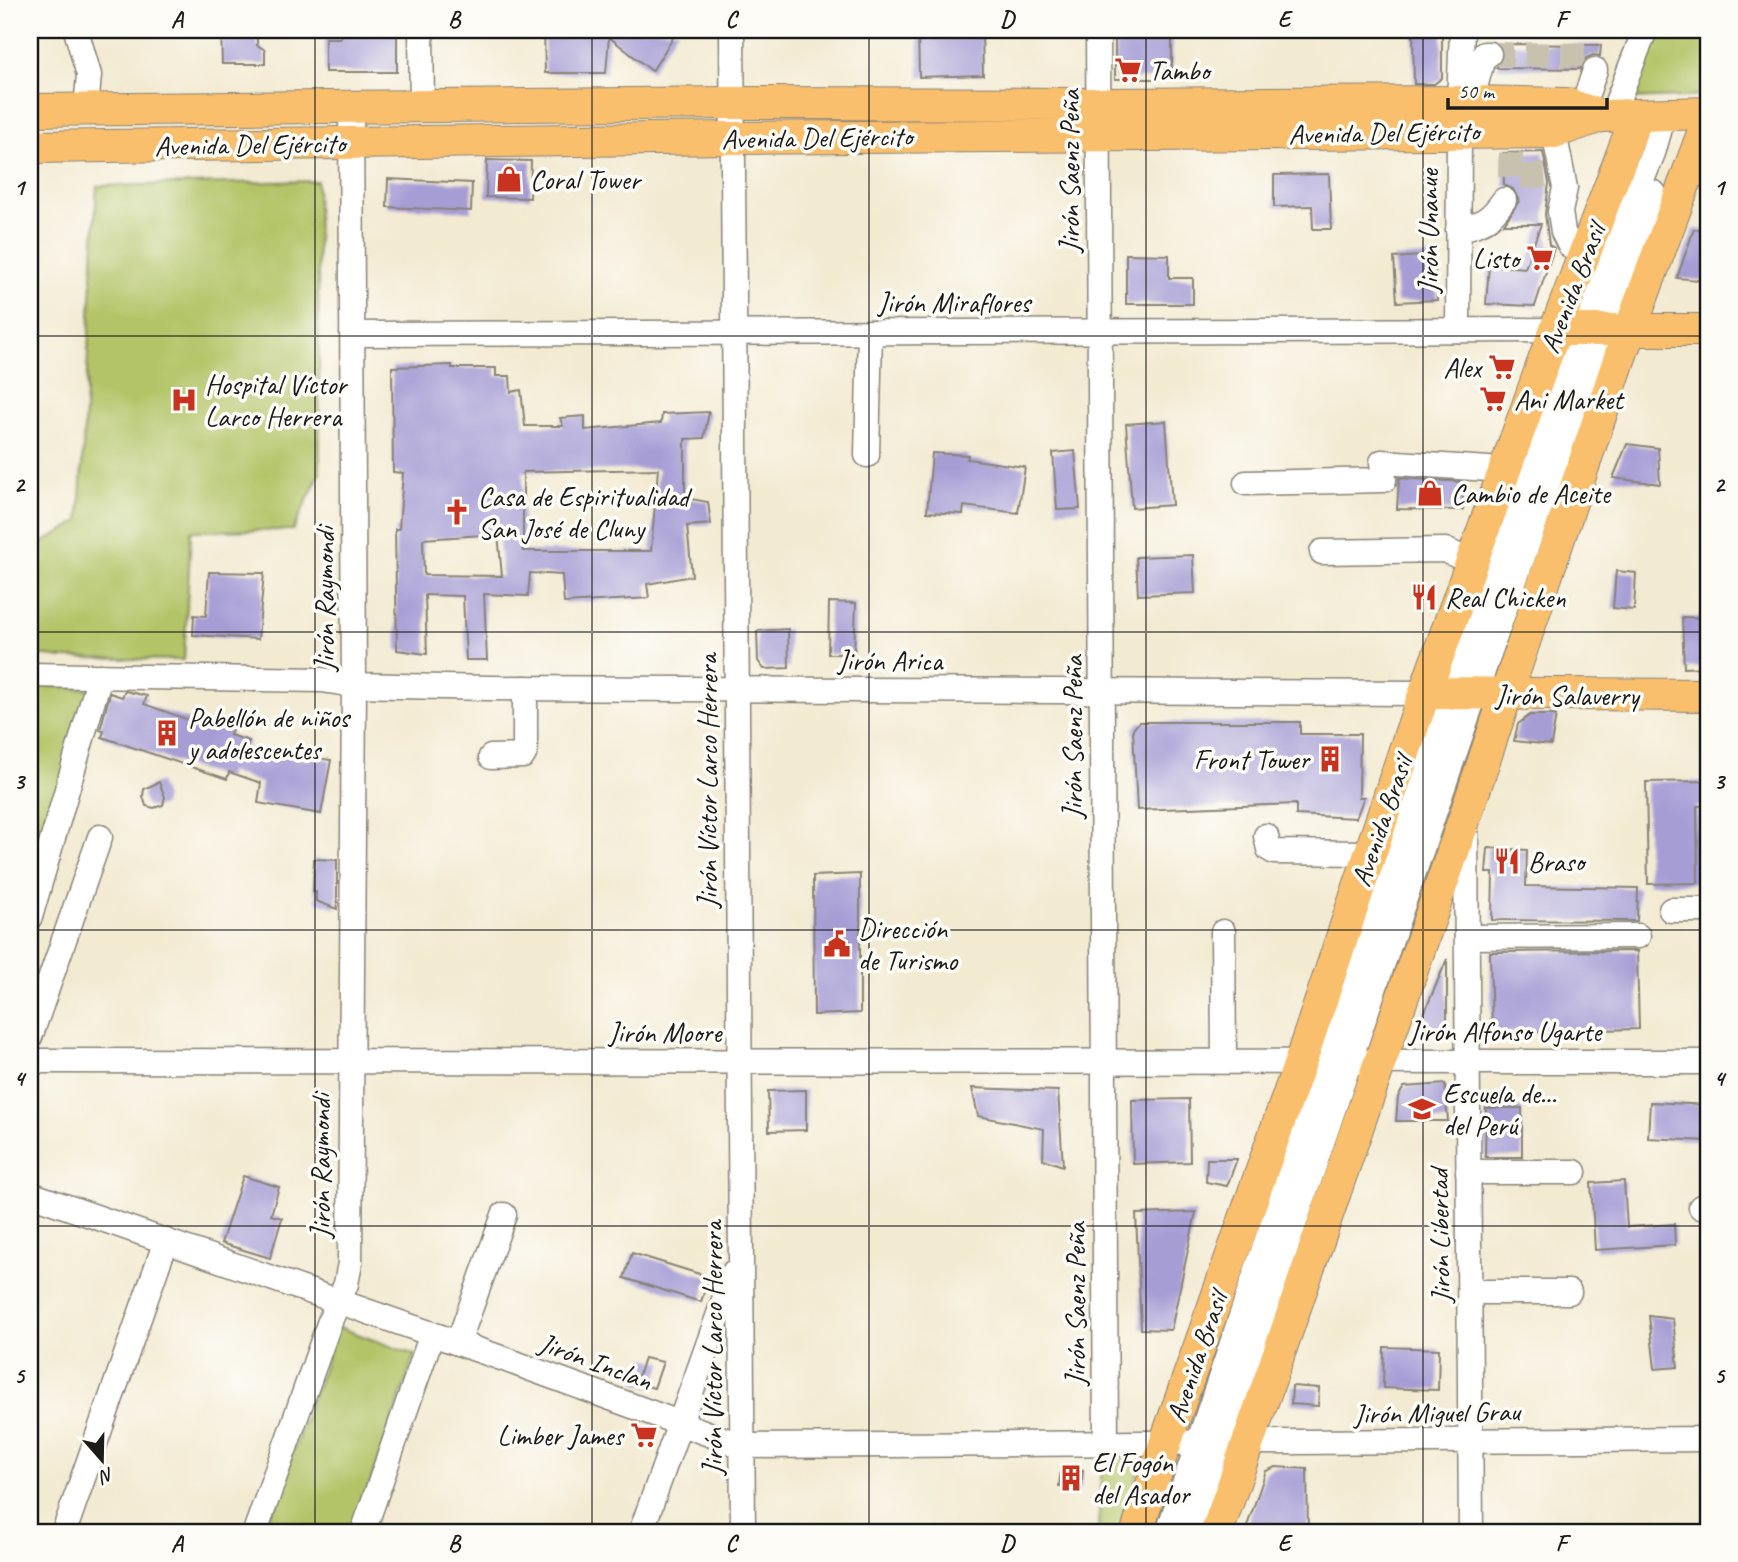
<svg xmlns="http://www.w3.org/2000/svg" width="1738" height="1562" viewBox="0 0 1738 1562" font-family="Caveat,sans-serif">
	<rect width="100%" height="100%" fill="#fdfcf7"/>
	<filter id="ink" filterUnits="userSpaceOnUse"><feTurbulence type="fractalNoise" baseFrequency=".0143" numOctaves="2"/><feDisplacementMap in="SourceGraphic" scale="14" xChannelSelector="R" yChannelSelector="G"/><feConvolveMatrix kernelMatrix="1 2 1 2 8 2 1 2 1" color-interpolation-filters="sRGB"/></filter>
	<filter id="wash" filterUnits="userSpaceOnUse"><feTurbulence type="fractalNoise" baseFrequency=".00686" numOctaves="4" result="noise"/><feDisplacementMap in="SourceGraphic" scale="28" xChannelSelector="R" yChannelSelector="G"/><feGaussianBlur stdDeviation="1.57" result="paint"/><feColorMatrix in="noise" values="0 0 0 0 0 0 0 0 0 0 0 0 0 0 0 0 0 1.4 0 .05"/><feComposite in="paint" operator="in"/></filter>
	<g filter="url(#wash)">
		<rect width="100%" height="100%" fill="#f3ead2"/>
		<g fill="#b3c468" stroke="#687042" stroke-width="2">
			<polygon points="1655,30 1708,30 1708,96 1629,99"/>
			<polygon points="317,181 320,473 293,530 191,531 184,660 63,658 30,654 32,549 79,521 97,186"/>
			<polygon points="30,685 92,689 30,895"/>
			<polygon points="338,1327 415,1355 353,1532 264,1532"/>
			<polygon points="1102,1455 1144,1456 1118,1532 1098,1532"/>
		</g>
		<g id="blocks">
			<g fill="#a69dd5" fill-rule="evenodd">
				<polygon points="221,30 257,30 257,45 265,50 265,64 222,64"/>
				<polygon points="341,30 397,30 397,72 325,72 325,38 341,38"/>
				<polygon points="544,30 678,30 652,71 609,37 606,73 545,73"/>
				<polygon points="918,30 982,30 983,75 919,77"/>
				<rect x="1115" y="30" width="57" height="49"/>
				<polygon points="1413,30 1442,30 1442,78 1434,84 1414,84"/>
				<polygon points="1499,44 1601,45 1600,56 1593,55 1586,58 1580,69 1496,68 1501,62 1504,55"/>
				<polygon points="1543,152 1549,183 1545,214 1549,245 1554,248 1535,306 1486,304 1489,265 1525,268 1541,224 1504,224 1519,201 1513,189 1504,185 1503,153"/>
				<polygon points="487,160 531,161 530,198 486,197"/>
				<polygon points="1329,174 1331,229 1313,229 1312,206 1274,207 1274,175"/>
				<polygon points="388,179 472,183 471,211 387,207"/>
				<polygon points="1694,229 1708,230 1708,281 1677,278"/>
				<polygon points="1126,254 1169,255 1169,278 1193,278 1193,304 1126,304"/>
				<polygon points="1434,255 1437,300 1397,302 1394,258"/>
				<path d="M452 365V368H496V376H510L511 392 521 390 525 426H563L560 418 585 416V430L661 423 662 414 709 412 704 438 685 439V498L708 502 711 524 687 526 692 576 647 584 649 598 564 603 562 575 530 573 528 596 484 594 487 660H466L463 596 425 595 427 654 397 650 395 529H399L403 473 393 472 392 367ZM658 469 651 551H523V472ZM498 534 502 576 424 575 423 539Z"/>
				<polygon points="1166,421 1172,505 1132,508 1126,424"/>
				<polygon points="1627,444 1658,448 1660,484 1613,478"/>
				<polygon points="1075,451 1080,509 1057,510 1053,453"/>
				<polygon points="932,453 968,455 967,459 1025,467 1018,513 964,506 963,514 927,512"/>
				<polygon points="1399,478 1464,482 1463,510 1397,509"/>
				<polygon points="1193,555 1195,593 1138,595 1136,557"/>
				<polygon points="1616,571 1636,573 1634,610 1613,608"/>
				<polygon points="209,572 264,573 258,639 193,635 194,615 206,616"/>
				<polygon points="829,602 856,603 854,654 828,654"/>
				<polygon points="1682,617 1708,618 1708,667 1684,668"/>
				<polygon points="788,629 789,668 764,669 758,661 757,631"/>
				<polygon points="125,691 147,696 144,704 208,727 211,718 233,726 230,735 249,741 246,749 309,760 310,757 331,760 321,814 258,803 261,783 229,772 227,779 102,737 104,731 100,730 110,693 122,697"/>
				<polygon points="1530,715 1556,715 1551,745 1514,741 1518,724"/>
				<polygon points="1139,722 1300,722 1300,734 1360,734 1359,797 1364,797 1356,818 1296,815 1296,804 1137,810 1133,729"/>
				<polygon points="1708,781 1708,806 1697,806 1698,883 1648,884 1646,782"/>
				<polygon points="159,782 165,797 163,805 154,808 146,806 143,796 144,789"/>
				<polygon points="1488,848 1527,850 1526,886 1638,888 1637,921 1492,920 1493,873 1486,873"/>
				<polygon points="314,859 337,860 337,909 316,901 316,892 313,892"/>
				<polygon points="860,874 860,1013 814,1015 813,876"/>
				<polygon points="1637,951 1639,1029 1492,1033 1490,952"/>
				<polygon points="1447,959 1447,1030 1417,1030"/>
				<polygon points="1445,1084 1448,1121 1396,1121 1398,1097 1404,1087"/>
				<polygon points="972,1088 1058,1091 1063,1166 1043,1159 1044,1129 978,1116"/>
				<polygon points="806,1090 806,1130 769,1131 768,1091"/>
				<polygon points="1189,1099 1190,1162 1133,1164 1132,1100"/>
				<polygon points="1650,1102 1708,1105 1708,1141 1648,1138"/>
				<polygon points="1486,1108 1522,1108 1522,1157 1485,1157"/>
				<polygon points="1207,1159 1237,1159 1227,1186 1206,1182"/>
				<polygon points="243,1176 279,1187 271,1215 282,1218 270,1258 221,1243"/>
				<polygon points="1624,1181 1627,1227 1674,1224 1675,1245 1595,1250 1591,1183"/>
				<polygon points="1196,1212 1171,1330 1141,1329 1136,1214"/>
				<polygon points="632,1253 709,1277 701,1302 624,1278"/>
				<polygon points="1649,1316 1673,1319 1678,1367 1655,1369"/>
				<polygon points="1384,1347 1439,1349 1438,1390 1383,1388"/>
				<polygon points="644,1358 663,1362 654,1388 636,1383"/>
				<polygon points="1292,1386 1319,1388 1318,1406 1291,1404"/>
				<polygon points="1276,1467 1307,1469 1308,1532 1245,1532 1266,1471"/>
				<polygon points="1061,1469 1083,1470 1081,1489 1059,1486"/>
			</g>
		</g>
	</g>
	<g filter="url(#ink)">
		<use href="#blocks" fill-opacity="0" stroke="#888377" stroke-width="2"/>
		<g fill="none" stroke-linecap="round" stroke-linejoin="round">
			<g stroke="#c8c1ae" stroke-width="24" stroke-dasharray="24 12" stroke-linecap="butt">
				<polyline points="1489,54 1591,55 1595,70"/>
				<polyline points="1511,153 1510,178 1549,175"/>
			</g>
			<g stroke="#888377" stroke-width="27">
				<g id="minor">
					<polyline points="76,30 89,75 86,109"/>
					<polyline points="421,30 422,105"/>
					<polyline points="732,30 743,1532"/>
					<polyline points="1098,30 1106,1445"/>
					<polyline points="1459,102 1462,30"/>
					<polyline points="1471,102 1484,54 1489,54"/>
					<polyline points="1582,109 1595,70"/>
					<polyline points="1612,115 1645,30"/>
					<polyline points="1554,132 1565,188 1560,212 1563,232 1569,244 1583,259"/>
					<path d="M1458 230C1483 223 1489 221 1504 200"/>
					<polyline points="1458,330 1459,132"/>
					<polyline points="353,334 1556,330"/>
					<polyline points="867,455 870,332"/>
					<polyline points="1246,483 1384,480 1382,462 1504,470"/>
					<polyline points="1322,552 1445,550 1471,562"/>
					<polyline points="30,675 322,680 354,685 489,688 1425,693"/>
					<polyline points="491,757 523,756 525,752 525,688"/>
					<polyline points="1466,829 1471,1532"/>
					<polyline points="1266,836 1269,849 1274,852 1369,853"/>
					<polyline points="1671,910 1708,910"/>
					<polyline points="30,917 100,676"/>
					<polyline points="1223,932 1224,1060"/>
					<polyline points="1467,937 1638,936"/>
					<polyline points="30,1037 100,837"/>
					<polyline points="30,1061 1708,1062"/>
					<polyline points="1468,1172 1574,1172"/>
					<polyline points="30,1194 504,1359 742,1446 1708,1439"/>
					<polyline points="1701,1207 1708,1207"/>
					<polyline points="1470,1292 1569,1292"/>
					<polyline points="458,1343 504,1215"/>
					<polyline points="64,1532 166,1241"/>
					<polyline points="255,1532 330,1321 346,1284 350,1263 354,685 351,106"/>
					<polyline points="363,1532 432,1334"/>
					<polyline points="641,1532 734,1272"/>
					<polyline points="1168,1532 1442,724 1592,303 1653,153 1664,114"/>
					<path d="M1188 1532C1344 1086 1489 636 1654 193"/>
				</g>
			</g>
			<g stroke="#888377" stroke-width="34">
				<g id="major">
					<polyline points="30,110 732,103 1099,104 1471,102 1566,104 1601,116"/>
					<polyline points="30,147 732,138 1554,132 1601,116 1708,113"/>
					<polyline points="1556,330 1708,330"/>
					<polyline points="1425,693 1708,695"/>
					<polyline points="1137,1532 1165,1444 1301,1060 1414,723 1545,358 1637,115"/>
					<polyline points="1217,1532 1466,814 1621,354 1708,120"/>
				</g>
			</g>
			<use href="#minor" stroke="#fff" stroke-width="24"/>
			<use href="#major" stroke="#f9bf6d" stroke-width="32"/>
		</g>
	</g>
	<path fill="none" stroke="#1c1c1c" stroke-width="2" stroke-opacity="0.55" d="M315 30V1532M592 30V1532M869 30V1532M1146 30V1532M1423 30V1532M30 336H1708M30 632H1708M30 930H1708M30 1226H1708"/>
	<defs>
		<g id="supermarket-bare" transform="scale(2.1)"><path d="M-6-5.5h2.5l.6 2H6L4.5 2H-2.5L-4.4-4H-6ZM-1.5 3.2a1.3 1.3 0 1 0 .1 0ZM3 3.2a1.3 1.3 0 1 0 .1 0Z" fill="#c8321e" stroke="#fdfcf7" stroke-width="2.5" paint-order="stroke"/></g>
		<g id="shop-bare" transform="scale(2.1)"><path d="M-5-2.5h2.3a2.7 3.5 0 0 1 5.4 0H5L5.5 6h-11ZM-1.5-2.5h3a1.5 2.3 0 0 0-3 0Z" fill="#c8321e" stroke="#fdfcf7" stroke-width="2.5" paint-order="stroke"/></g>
		<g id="hospital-bare" transform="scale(2.1)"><path d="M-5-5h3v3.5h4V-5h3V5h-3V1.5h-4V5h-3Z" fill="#c8321e" stroke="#fdfcf7" stroke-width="2.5" paint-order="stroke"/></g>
		<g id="church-bare" transform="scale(2.1)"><path d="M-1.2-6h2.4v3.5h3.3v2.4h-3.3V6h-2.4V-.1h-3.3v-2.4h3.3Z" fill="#c8321e" stroke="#fdfcf7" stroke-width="2.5" paint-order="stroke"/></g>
		<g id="restaurant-bare" transform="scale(2.1)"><path d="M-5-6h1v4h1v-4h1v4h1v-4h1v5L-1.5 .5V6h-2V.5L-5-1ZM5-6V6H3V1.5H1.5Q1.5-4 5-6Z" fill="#c8321e" stroke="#fdfcf7" stroke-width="2.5" paint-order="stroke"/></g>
		<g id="building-bare" transform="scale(2.1)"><path d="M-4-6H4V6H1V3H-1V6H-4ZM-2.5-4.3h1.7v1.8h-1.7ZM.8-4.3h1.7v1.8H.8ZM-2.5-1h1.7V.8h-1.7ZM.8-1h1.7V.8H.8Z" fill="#c8321e" stroke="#fdfcf7" stroke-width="2.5" paint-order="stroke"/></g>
		<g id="civic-bare" transform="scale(2.1)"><path d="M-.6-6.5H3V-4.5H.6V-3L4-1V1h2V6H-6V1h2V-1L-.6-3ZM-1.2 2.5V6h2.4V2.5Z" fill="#c8321e" stroke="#fdfcf7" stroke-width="2.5" paint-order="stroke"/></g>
		<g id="school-bare" transform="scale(2.1)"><path d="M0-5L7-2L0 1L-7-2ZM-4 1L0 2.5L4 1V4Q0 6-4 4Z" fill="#c8321e" stroke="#fdfcf7" stroke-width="2.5" paint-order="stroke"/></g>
	</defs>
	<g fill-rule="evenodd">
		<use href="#supermarket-bare" x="1128" y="70"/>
		<use href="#shop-bare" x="509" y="179"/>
		<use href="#supermarket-bare" x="1540" y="258"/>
		<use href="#supermarket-bare" x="1502" y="367"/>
		<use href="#supermarket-bare" x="1493" y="399"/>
		<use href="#hospital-bare" x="184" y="400"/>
		<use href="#shop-bare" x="1430" y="493"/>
		<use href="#church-bare" x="457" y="512"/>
		<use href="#restaurant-bare" x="1424" y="597"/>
		<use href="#building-bare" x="167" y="733"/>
		<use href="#building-bare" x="1330" y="759"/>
		<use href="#restaurant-bare" x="1507" y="861"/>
		<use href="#civic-bare" x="837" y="944"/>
		<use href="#school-bare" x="1422" y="1109"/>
		<use href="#supermarket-bare" x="644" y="1435"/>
		<use href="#building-bare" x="1071" y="1478"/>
	</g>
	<g text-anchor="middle" stroke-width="7" stroke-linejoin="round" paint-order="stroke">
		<g font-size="28" fill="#1c1c1c" stroke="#fdfcf7" text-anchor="start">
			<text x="1149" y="80">Tambo</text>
			<text x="530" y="189">Coral Tower</text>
			<text x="1519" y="268" text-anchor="end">Listo</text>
			<text x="1481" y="377" text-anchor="end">Alex</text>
			<text x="205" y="394">Hospital Víctor<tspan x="205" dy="32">Larco Herrera</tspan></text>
			<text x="1514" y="409">Ani Market</text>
			<text x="1451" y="503">Cambio de Aceite</text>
			<text x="478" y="506">Casa de Espiritualidad<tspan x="478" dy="32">San José de Cluny</tspan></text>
			<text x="1445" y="607">Real Chicken</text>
			<text x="188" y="727">Pabellón de niños<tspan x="188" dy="32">y adolescentes</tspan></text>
			<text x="1309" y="769" text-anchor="end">Front Tower</text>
			<text x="1528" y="871">Braso</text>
			<text x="858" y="938">Dirección<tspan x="858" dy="32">de Turismo</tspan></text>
			<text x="1443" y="1103">Escuela de...<tspan x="1443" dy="32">del Perú</tspan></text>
			<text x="623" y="1445" text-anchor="end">Limber James</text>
			<text x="1092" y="1472">El Fogón<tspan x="1092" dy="32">del Asador</tspan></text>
		</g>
		<g font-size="28" fill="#1c1c1c" stroke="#fdfcf7">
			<text transform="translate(1384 132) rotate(-1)" y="10">Avenida Del Ejército</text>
			<text transform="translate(817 137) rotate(-1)" y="10">Avenida Del Ejército</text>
			<text transform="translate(250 144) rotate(-1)" y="10">Avenida Del Ejército</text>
			<text transform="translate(1069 171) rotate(-90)" y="10">Jirón Saenz Peña</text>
			<text transform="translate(1428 231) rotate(-90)" y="10">Jirón Unanue</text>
			<text transform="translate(1572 288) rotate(-69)" y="10">Avenida Brasil</text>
			<text x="954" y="312">Jirón Miraflores</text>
			<text transform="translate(324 599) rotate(-90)" y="10">Jirón Raymondi</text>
			<text x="890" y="670">Jirón Arica</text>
			<text x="1567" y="705">Jirón Salaverry</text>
			<text transform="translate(1072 737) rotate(-90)" y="10">Jirón Saenz Peña</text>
			<text transform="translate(707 781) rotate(-90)" y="10">Jirón Víctor Larco Herrera</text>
			<text transform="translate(1381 821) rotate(-71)" y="10">Avenida Brasil</text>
			<text x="1505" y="1041">Jirón Alfonso Ugarte</text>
			<text x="665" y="1042">Jirón Moore</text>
			<text transform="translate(320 1166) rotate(-90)" y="10">Jirón Raymondi</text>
			<text transform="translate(1439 1236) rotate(-91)" y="10">Jirón Libertad</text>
			<text transform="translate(1075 1304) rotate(-90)" y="10">Jirón Saenz Peña</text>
			<text transform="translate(712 1348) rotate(-90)" y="10">Jirón Víctor Larco Herrera</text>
			<text transform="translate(1196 1357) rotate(-71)" y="10">Avenida Brasil</text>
			<text transform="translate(596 1361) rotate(20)" y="10">Jirón Inclan</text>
			<text transform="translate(1437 1412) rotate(-1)" y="10">Jirón Miguel Grau</text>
		</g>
	</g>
	<rect width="1738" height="1562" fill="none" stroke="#fdfcf7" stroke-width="77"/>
	<g transform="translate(102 1460) rotate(160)" stroke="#fdfcf7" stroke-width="5" paint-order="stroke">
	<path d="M0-5L12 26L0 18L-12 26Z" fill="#1c1c1c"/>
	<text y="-10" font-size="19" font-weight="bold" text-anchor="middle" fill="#1c1c1c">N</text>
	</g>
	<path d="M1448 98v10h159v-10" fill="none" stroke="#1c1c1c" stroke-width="3.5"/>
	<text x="1458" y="98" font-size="21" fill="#1c1c1c" stroke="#fdfcf7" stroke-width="5" paint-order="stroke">50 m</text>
	<rect x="38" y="38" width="1662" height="1486" fill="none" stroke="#1c1c1c" stroke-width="2.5"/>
	<g font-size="23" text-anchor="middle" font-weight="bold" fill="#1c1c1c">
		<text x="177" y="27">A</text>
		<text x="454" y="27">B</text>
		<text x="731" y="27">C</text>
		<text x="1007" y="27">D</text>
		<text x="1284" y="27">E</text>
		<text x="1561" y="27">F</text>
		<text x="19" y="195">1</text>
		<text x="1719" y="195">1</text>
		<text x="19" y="492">2</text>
		<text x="1719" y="492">2</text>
		<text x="19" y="789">3</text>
		<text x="1719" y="789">3</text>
		<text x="19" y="1086">4</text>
		<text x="1719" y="1086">4</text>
		<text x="19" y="1383">5</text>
		<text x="1719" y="1383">5</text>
		<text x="177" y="1551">A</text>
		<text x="454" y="1551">B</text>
		<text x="731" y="1551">C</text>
		<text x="1007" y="1551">D</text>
		<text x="1284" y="1551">E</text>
		<text x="1561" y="1551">F</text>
	</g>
</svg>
